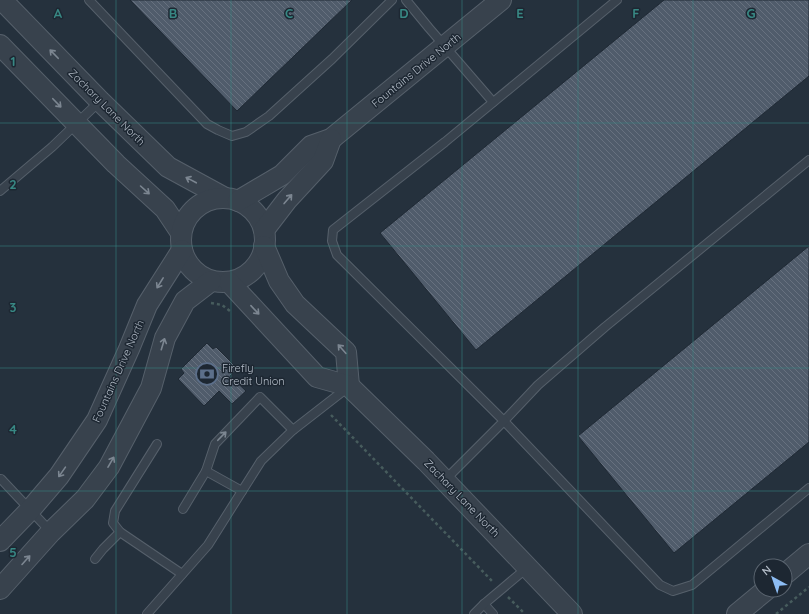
<svg xmlns="http://www.w3.org/2000/svg" width="809" height="614" viewBox="0 0 809 614" font-family="Quicksand,sans-serif">
	<defs>
		<pattern id="building-back-hatch" width="6" height="6" patternUnits="userSpaceOnUse"><rect width="6" height="6" fill="#505c6b"/><path d="M-1 5l2 2M0 0l6 6M5-1l2 2" fill="none" stroke="#67717f"/></pattern>
	</defs>
	<rect width="100%" height="100%" fill="#25313d"/>
	<g fill="url(#building-back-hatch)" stroke="#1f2934">
		<polygon points="130,0 352,0 237,111"/>
		<polygon points="664,0 809,0 809,76 476,350 380,233"/>
		<polygon points="809,246 809,442 674,553 578,436"/>
		<polygon points="207,343 213,349 216,347 238,369 230,376 246,391 232,404 219,391 204,406 178,379 184,373 181,369"/>
	</g>
	<g fill="none" stroke-linecap="round" stroke-linejoin="round">
		<g stroke="#56606b" stroke-width="10">
			<g id="service">
				<polyline points="89,0 207,124 218,130 232,136 246,132 269,116 332,59 392,0"/>
				<polyline points="406,0 429,28 493,102"/>
				<polyline points="809,160 605,327 538,385 504,421 660,585 673,591 692,585 809,488"/>
				<polyline points="0,191 52,147 100,101"/>
				<polyline points="157,444 115,511 113,523 120,532 182,574"/>
				<polyline points="206,471 242,491"/>
				<polyline points="1,479 51,532"/>
				<polyline points="445,480 504,421 337,255 332,241 333,230 445,142 617,0"/>
				<polyline points="183,509 206,471 215,444 260,397 293,430"/>
				<polyline points="95,559 103,549 120,532"/>
				<polyline points="484,604 493,614"/>
				<polyline points="147,614 208,545 261,461 293,430 347,388"/>
				<polyline points="474,614 484,604 528,567"/>
			</g>
		</g>
		<g stroke="#56606b" stroke-width="22">
			<g id="tertiary">
				<polyline points="2,0 100,101 168,167 225,198"/>
				<polyline points="0,45 116,164 165,209 181,233"/>
				<circle cx="223" cy="240" r="42"/>
				<polyline points="238,201 282,175 311,146 331,139 501,0"/>
				<polyline points="264,230 287,200 323,161 331,139"/>
				<polyline points="264,246 279,281 295,304 346,352 349,386"/>
				<polyline points="229,282 317,377 349,386 426,461 572,614"/>
				<polyline points="0,541 30,510 59,476 97,420 129,349 147,305 182,250"/>
				<polyline points="785,574 809,554"/>
				<polyline points="0,589 51,532 85,499 109,467 151,388 165,338 185,301 211,281"/>
				<polyline points="737,614 766,590"/>
			</g>
		</g>
		<g stroke="#475c5d" stroke-width="2.5" stroke-dasharray="3 3" stroke-linecap="butt">
			<polyline points="211,303 222,305 230,311"/>
			<polyline points="331,415 493,582"/>
			<polyline points="508,597 525,614"/>
			<polyline points="776,614 809,587"/>
		</g>
		<use href="#service" stroke="#38424d" stroke-width="8"/>
		<use href="#tertiary" stroke="#38424d" stroke-width="20"/>
	</g>
	<defs><path id="oneway-shaft" d="M-6 0H5M1.5-3L5.5 0L1.5 3" fill="none" stroke-width="1.6" stroke-linecap="round" stroke-linejoin="round"/></defs>
	<g stroke="#7c8691">
		<use href="#oneway-shaft" transform="translate(54 54) rotate(-134)"/>
		<use href="#oneway-shaft" transform="translate(57 103) rotate(46)"/>
		<use href="#oneway-shaft" transform="translate(191 180) rotate(-152)"/>
		<use href="#oneway-shaft" transform="translate(145 190) rotate(42)"/>
		<use href="#oneway-shaft" transform="translate(288 199) rotate(-49)"/>
		<use href="#oneway-shaft" transform="translate(160 283) rotate(122)"/>
		<use href="#oneway-shaft" transform="translate(255 310) rotate(47)"/>
		<use href="#oneway-shaft" transform="translate(163 344) rotate(-73)"/>
		<use href="#oneway-shaft" transform="translate(342 349) rotate(-132)"/>
		<use href="#oneway-shaft" transform="translate(222 436) rotate(-46)"/>
		<use href="#oneway-shaft" transform="translate(111 462) rotate(-60)"/>
		<use href="#oneway-shaft" transform="translate(62 472) rotate(125)"/>
		<use href="#oneway-shaft" transform="translate(26 560) rotate(-48)"/>
	</g>
	<path fill="none" stroke="#388884" stroke-width="1" stroke-opacity="0.55" d="M116 0V614M231 0V614M347 0V614M462 0V614M578 0V614M693 0V614M0 123H809M0 246H809M0 368H809M0 491H809"/>
	<defs>
		<g id="bank-ring" transform="scale(1.15)"><circle r="9.5" fill="#1d2732" stroke="#5c6f8a" stroke-width="1.5"/><path d="M-6-4H6V4H-6ZM0-2.3a2.3 2.3 0 1 0 0 4.6a2.3 2.3 0 1 0 0-4.6Z" fill="#5c6f8a"/></g>
	</defs>
	<g fill-rule="evenodd">
		<use href="#bank-ring" x="207" y="374"/>
	</g>
	<g text-anchor="middle" stroke-width="3" stroke-linejoin="round" paint-order="stroke">
		<g font-size="11" fill="#b4bdc8" stroke="#1d2732">
			<text transform="translate(416 70) rotate(-39)" y="4">Fountains Drive North</text>
			<text transform="translate(107 107) rotate(45)" y="4">Zachary Lane North</text>
			<text transform="translate(118 371) rotate(-66)" y="4">Fountains Drive North</text>
			<text transform="translate(462 498) rotate(46)" y="4">Zachary Lane North</text>
		</g>
		<g font-size="11" fill="#b4bdc8" stroke="#1d2732" text-anchor="start">
			<text x="222" y="372">Firefly<tspan x="222" dy="13">Credit Union</tspan></text>
		</g>
	</g>
	<g font-size="13" text-anchor="middle" font-weight="bold" fill="#388884" stroke="#1d2732" stroke-width="3" stroke-linejoin="round" paint-order="stroke">
		<text x="58" y="18">A</text>
		<text x="173" y="18">B</text>
		<text x="289" y="18">C</text>
		<text x="404" y="18">D</text>
		<text x="520" y="18">E</text>
		<text x="636" y="18">F</text>
		<text x="751" y="18">G</text>
		<text x="13" y="66">1</text>
		<text x="13" y="189">2</text>
		<text x="13" y="312">3</text>
		<text x="13" y="434">4</text>
		<text x="13" y="557">5</text>
	</g>
	<g transform="translate(773 578) rotate(320)"><circle r="19" fill="#1d2732" stroke="#59636e"/>
	<path d="M0-3L7 15L0 10L-7 15Z" fill="#8dbdf4"/>
	<text y="-6" font-size="11" font-weight="bold" text-anchor="middle" fill="#b4bdc8">N</text>
	</g>
</svg>
